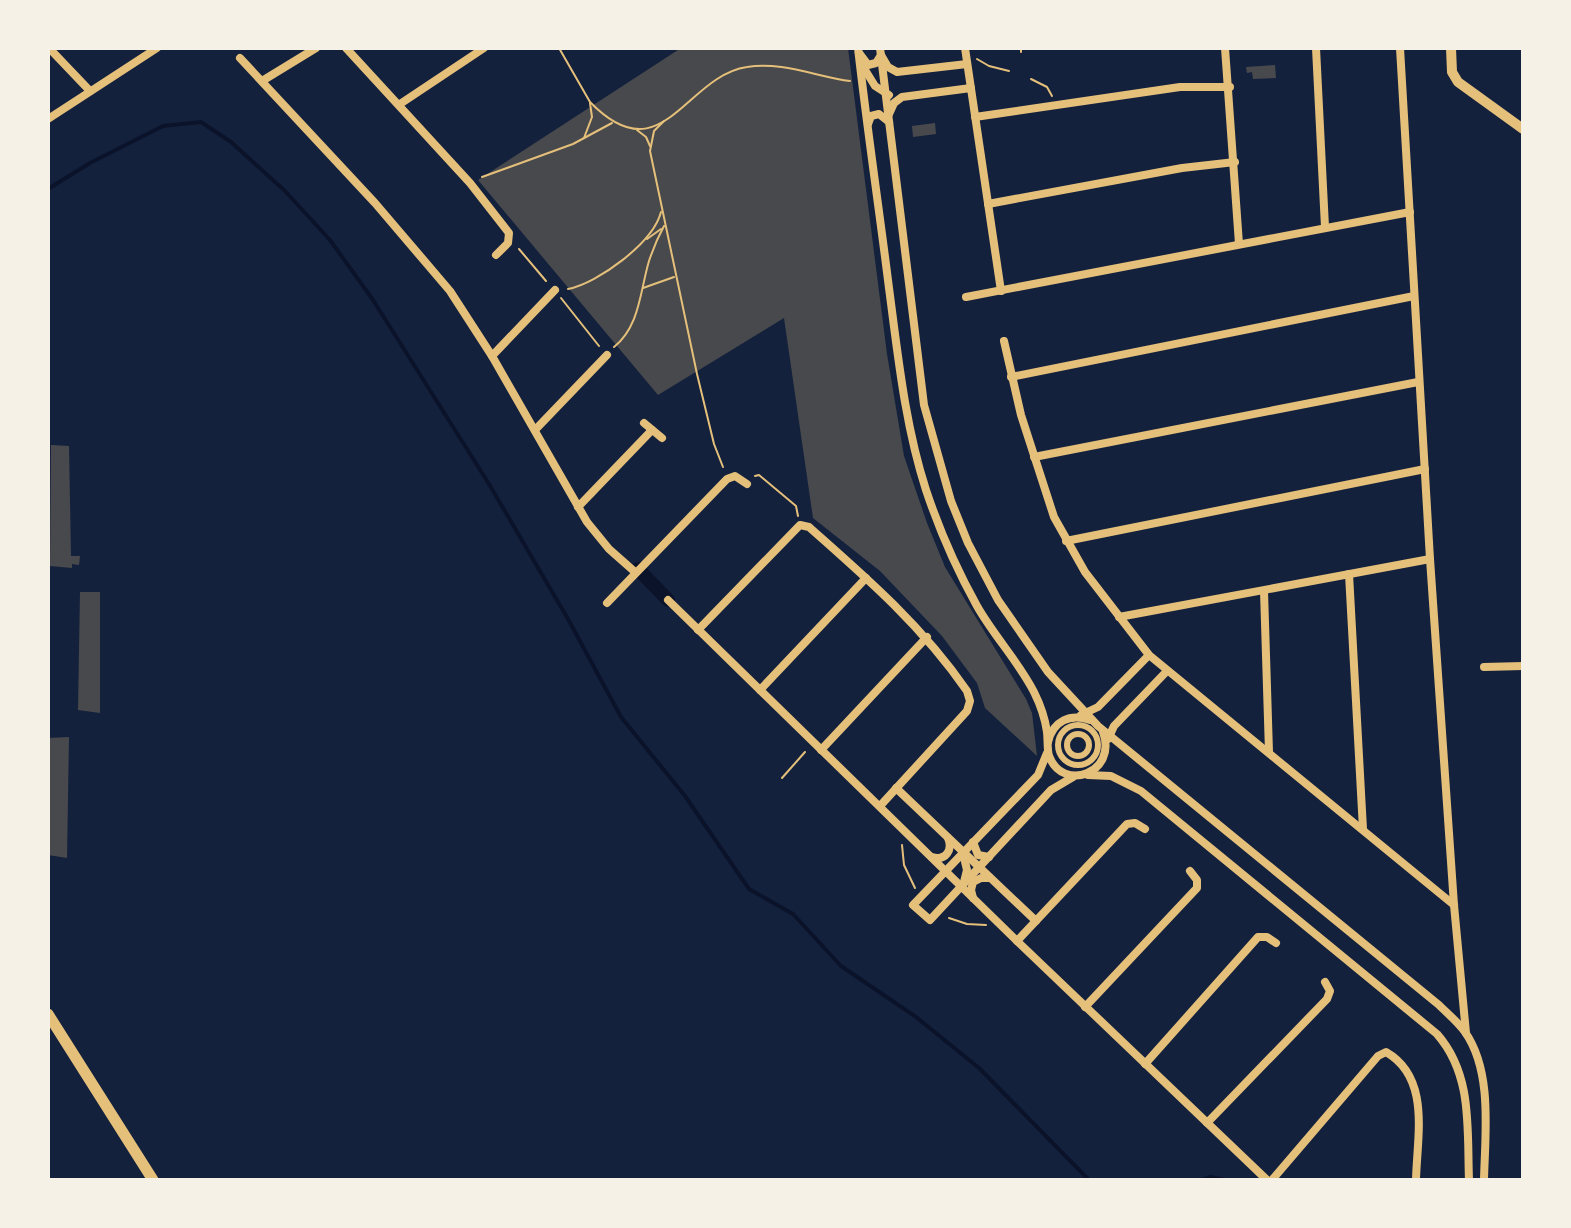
<svg xmlns="http://www.w3.org/2000/svg" width="1571" height="1228" viewBox="0 0 1571 1228" font-family="'Noto Sans',sans-serif">
	<rect width="100%" height="100%" fill="#14213d"/>
	<g fill="none" stroke-linecap="round" stroke-linejoin="round">
		<g stroke="#0b132b" stroke-width="4">
			<polyline points="48,189 90,163 163,126 201,122 231,142 285,191 330,240 373,300 489,484 568,619 621,717 685,796 749,889 793,914 841,966 916,1017 979,1068 1089,1180"/>
			<polyline points="1202,1180 1210,1177 1226,1180"/>
		</g>
		<polyline stroke="#0b132b" stroke-width="14" points="638,569 668,600"/>
	</g>
	<g fill="#48494c">
		<polygon points="681,48 848,48 887,354 904,456 927,523 945,567 1026,699 1032,713 1037,756 985,708 977,683 942,636 880,571 813,518 784,318 658,395 478,180"/>
		<polygon points="1275,65 1276,78 1253,79 1252,72 1247,73 1246,67"/>
		<polygon points="935,123 936,134 913,137 912,126"/>
		<polygon points="51,445 69,446 71,556 80,556 79,565 72,564 72,568 50,566"/>
		<polygon points="80,592 100,592 100,713 78,710"/>
		<polygon points="69,737 67,858 48,855 48,738"/>
	</g>
	<g fill="none" stroke-linecap="round" stroke-linejoin="round">
		<g stroke="#e5c07b" stroke-width="2">
			<path d="M559 48 590 102C662 176 685 76 747 67 781 61 818 77 850 81"/>
			<polyline points="1021,52 1021,48"/>
			<polyline points="977,59 989,66 1009,71"/>
			<polyline points="1031,79 1047,87 1052,96"/>
			<polyline points="664,121 654,131 650,151 697,374 714,444 723,467"/>
			<polyline points="637,130 646,137 650,146"/>
			<polyline points="584,138 592,117 590,103"/>
			<polyline points="482,177 573,144 612,123"/>
			<polyline points="647,239 661,229"/>
			<polyline points="519,249 546,281"/>
			<polyline points="643,288 674,277"/>
			<path d="M568 289C598 283 653 243 661 212"/>
			<polyline points="561,298 599,346"/>
			<path d="M614 347C640 326 640 291 649 261 653 249 658 237 664 226"/>
			<polyline points="755,476 759,475 796,506 798,516"/>
			<polyline points="782,778 805,752"/>
			<polyline points="902,845 904,865 915,888"/>
			<polyline points="949,918 967,924 986,925"/>
		</g>
		<g stroke="#e5c07b" stroke-width="6">
			<circle cx="1078" cy="745" r="20"/>
			<circle cx="1078" cy="745" r="11"/>
		</g>
		<g stroke="#e5c07b" stroke-width="8">
			<polyline points="49,48 90,91"/>
			<polyline points="346,48 470,183 509,233 508,243 496,255"/>
			<path d="M858 48C867 128 879 208 889 288 898 356 905 425 926 490 939 529 957 570 977 606 994 636 1018 661 1034 692 1040 704 1045 718 1047 732 1048 740 1047 749 1049 756 1063 793 1118 773 1103 732"/>
			<path d="M880 48 924 405 951 501 968 543 998 600 1048 672 1098 726 1439 1005C1448 1014 1458 1022 1465 1032 1493 1072 1485 1134 1484 1180"/>
			<polyline points="965,48 1001,291"/>
			<polyline points="1225,48 1239,244"/>
			<polyline points="1316,48 1325,227"/>
			<polyline points="1400,48 1430,559 1454,905 1466,1033"/>
			<polyline points="859,53 868,65 876,63 881,55 888,67 897,72 967,64"/>
			<polyline points="240,58 375,203 450,291 492,356 587,522 609,549 635,572"/>
			<polyline points="862,65 875,86 889,95"/>
			<polyline points="262,81 316,48"/>
			<polyline points="400,104 484,48"/>
			<polyline points="889,114 894,103 902,97 971,88"/>
			<polyline points="975,117 1180,87 1230,87"/>
			<polyline points="48,119 157,48"/>
			<polyline points="868,124 871,116 879,114 889,122"/>
			<polyline points="988,204 1182,168 1235,162"/>
			<polyline points="966,297 1410,212"/>
			<polyline points="1004,341 1021,415 1054,517 1085,572 1149,655 1454,905"/>
			<polyline points="492,356 555,290"/>
			<polyline points="1011,377 1414,296"/>
			<polyline points="644,423 662,438"/>
			<polyline points="535,430 607,355"/>
			<polyline points="1034,457 1418,382"/>
			<polyline points="578,507 652,430"/>
			<polyline points="1066,541 1425,469"/>
			<polyline points="1349,574 1363,829"/>
			<polyline points="1264,591 1269,752"/>
			<polyline points="668,600 1017,941 1267,1180"/>
			<polyline points="607,603 727,479 735,476 747,484"/>
			<polyline points="1119,617 1430,559"/>
			<path d="M698 630 800 525 809 527C867 578 923 627 967 691L970 701 967 711 880 806"/>
			<polyline points="1484,667 1523,666"/>
			<polyline points="760,690 866,578"/>
			<polyline points="1081,715 1098,707 1149,655"/>
			<polyline points="1108,739 1114,726 1166,672"/>
			<path d="M1048 742C1053 721 1070 713 1090 720"/>
			<polyline points="821,750 927,637"/>
			<polyline points="1047,753 1038,775 913,905 930,920 1051,790 1073,777"/>
			<path d="M1088 775 1111 776 1141 791 1437 1034C1473 1075 1467 1129 1469 1180"/>
			<polyline points="896,788 1036,921"/>
			<polyline points="973,842 978,855 989,857"/>
			<polyline points="963,853 967,870 964,882"/>
			<path d="M932 857C946 861 953 850 948 838"/>
			<polyline points="973,898 971,890 973,882 981,878 989,878"/>
			<polyline points="1017,941 1127,824 1135,823 1145,829"/>
			<polyline points="1085,1007 1197,888 1197,880 1190,871"/>
			<polyline points="1145,1064 1258,937 1267,937 1276,943"/>
			<polyline points="1207,1123 1327,999 1330,991 1325,982"/>
			<path d="M1272 1180 1378 1056 1386 1052C1431 1078 1417 1136 1416 1180"/>
		</g>
		<polyline stroke="#e5c07b" stroke-width="10" points="1451,48 1452,72 1458,82 1523,129"/>
		<polyline stroke="#e5c07b" stroke-width="11" points="48,1014 153,1180"/>
	</g>
	<rect width="1571" height="1228" fill="none" stroke="#f6f1e7" stroke-width="100"/>
</svg>
